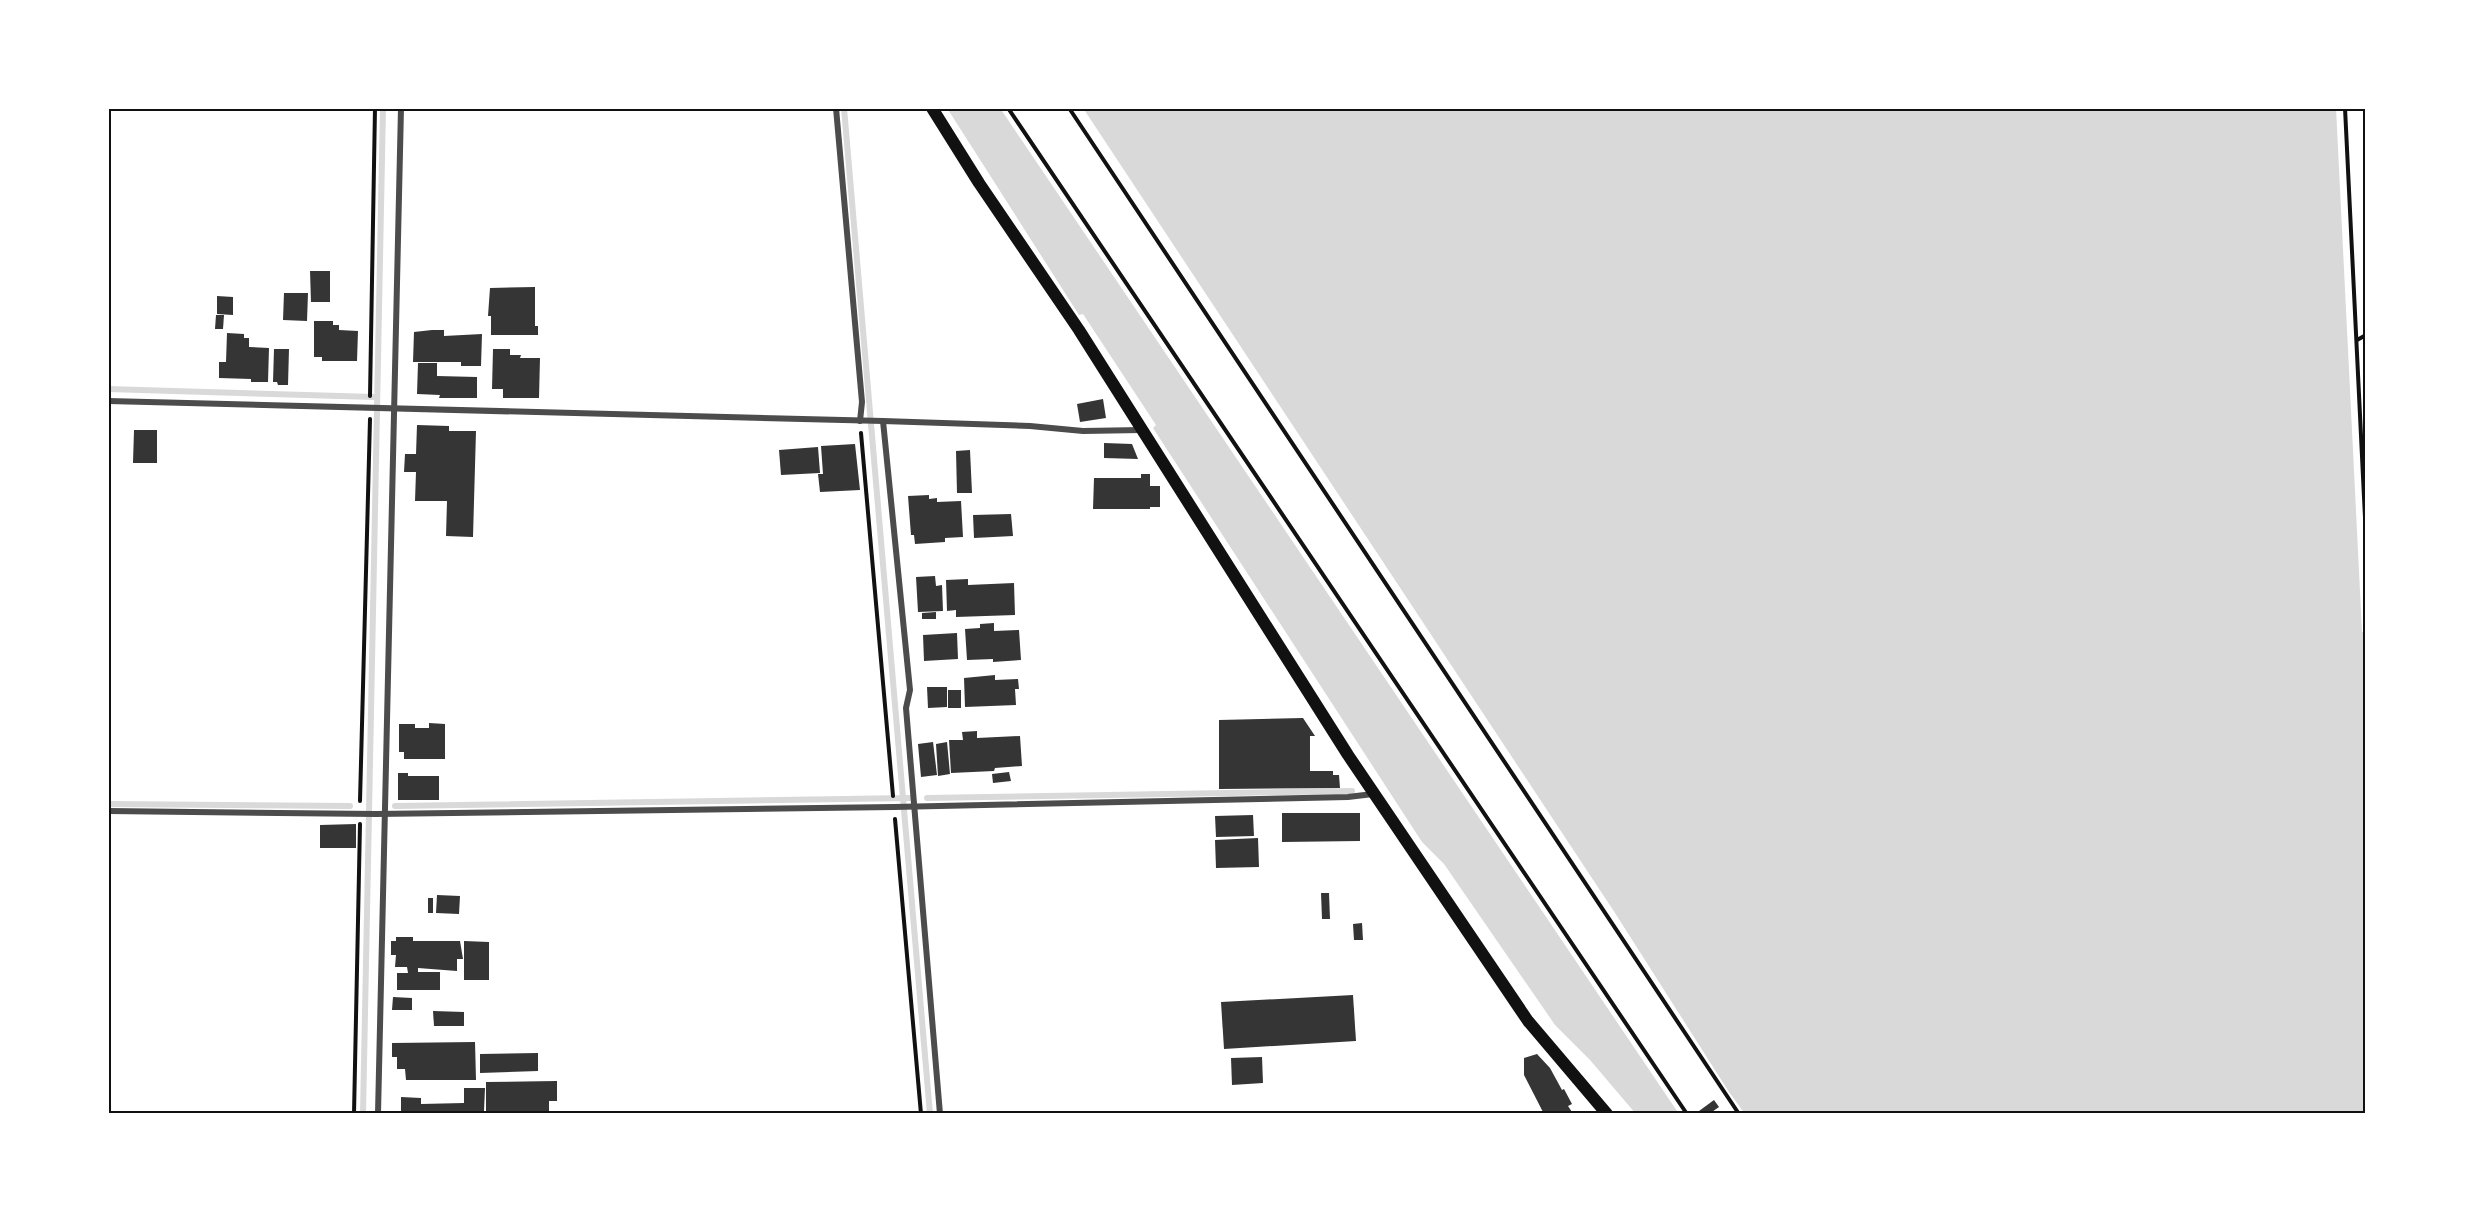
<svg xmlns="http://www.w3.org/2000/svg" width="2474" height="1222" viewBox="0 0 2474 1222" font-family="Manrope,sans-serif">
	<rect width="100%" height="100%" fill="#fff"/>
	<g fill="#d9d9d9">
		<polygon points="947,108 1000,108 1679,1114 1636,1114 1590,1060 1555,1025 1444,864 1422,842 1153,428 1156,425 1083,314 1079,315"/>
		<polygon points="1083,108 2336,108 2362,632 2366,632 2366,1114 1745,1114 1729,1092 1615,913"/>
	</g>
	<g fill="none" stroke-linecap="round" stroke-linejoin="round">
		<g stroke="#d9d9d9" stroke-width="6">
			<polyline points="844,108 930,1114"/>
			<polyline points="108,389 374,397"/>
			<polyline points="927,798 1352,791"/>
			<polyline points="108,804 350,806"/>
			<polyline points="395,806 910,798"/>
			<polyline points="363,1114 383,108"/>
		</g>
	</g>
	<g fill="#353535">
		<polygon points="310,271 330,271 330,302 311,302"/>
		<polygon points="535,287 535,326 538,326 538,335 491,335 491,316 488,316 490,288"/>
		<polygon points="284,293 308,293 307,321 283,320"/>
		<polygon points="217,296 233,297 233,315 217,314"/>
		<polygon points="216,315 224,315 223,329 215,329"/>
		<polygon points="314,321 333,321 333,325 339,325 339,330 358,331 357,361 322,361 322,357 314,357"/>
		<polygon points="432,330 444,330 444,336 482,334 481,366 461,366 461,362 413,362 414,332"/>
		<polygon points="227,333 244,334 244,338 249,338 249,347 269,348 268,382 251,382 251,379 219,378 219,362 226,362"/>
		<polygon points="274,349 289,349 288,385 278,385 277,382 273,382"/>
		<polygon points="493,349 510,349 510,355 521,355 520,358 540,358 539,398 503,398 503,389 492,389"/>
		<polygon points="418,363 437,363 437,376 477,377 477,398 439,398 440,395 417,394"/>
		<polygon points="1103,399 1106,418 1080,422 1077,404"/>
		<polygon points="417,425 449,426 449,431 476,431 473,537 446,536 447,501 415,501 416,472 404,472 405,454 416,454"/>
		<polygon points="134,430 157,430 157,463 133,463"/>
		<polygon points="1104,443 1132,444 1138,459 1104,458"/>
		<polygon points="855,444 860,490 820,492 818,474 823,474 821,446"/>
		<polygon points="818,447 820,473 781,475 779,450"/>
		<polygon points="970,450 972,493 957,493 956,451"/>
		<polygon points="1141,474 1150,474 1150,486 1160,486 1160,507 1150,507 1150,509 1093,509 1094,478 1141,478"/>
		<polygon points="929,495 929,499 937,498 937,502 961,501 963,537 945,538 945,542 915,544 914,535 911,535 908,496"/>
		<polygon points="1011,514 1013,536 974,538 973,515"/>
		<polygon points="935,576 936,586 942,585 943,611 918,612 916,577"/>
		<polygon points="968,579 968,585 1014,583 1015,615 956,617 956,610 947,611 946,580"/>
		<polygon points="936,612 936,619 922,619 922,613"/>
		<polygon points="994,623 994,631 1019,630 1021,660 993,662 993,659 967,660 965,629 980,628 980,624"/>
		<polygon points="957,633 958,659 924,661 923,635"/>
		<polygon points="995,675 995,680 1018,679 1019,689 1015,689 1016,705 965,707 964,678"/>
		<polygon points="927,687 947,687 947,707 928,708"/>
		<rect x="948" y="690" width="13" height="18"/>
		<polygon points="1303,718 1315,736 1310,736 1310,771 1333,771 1333,775 1339,775 1340,788 1219,789 1219,720"/>
		<polygon points="429,723 445,724 445,759 404,759 404,752 399,752 399,724 415,724 415,728 429,728"/>
		<polygon points="977,731 977,738 1020,736 1022,766 995,768 994,771 951,773 949,740 963,740 962,732"/>
		<polygon points="933,742 937,775 921,777 918,744"/>
		<polygon points="947,742 950,774 938,776 936,744"/>
		<polygon points="1009,772 1011,781 993,783 992,774"/>
		<polygon points="398,773 408,773 408,776 439,776 439,800 398,800"/>
		<polygon points="1282,813 1360,813 1360,841 1282,842"/>
		<polygon points="1253,815 1254,836 1216,837 1215,816"/>
		<polygon points="356,824 356,848 320,848 320,825"/>
		<polygon points="1258,838 1259,867 1216,868 1215,840"/>
		<polygon points="1321,893 1329,893 1330,919 1322,919"/>
		<polygon points="437,895 460,896 459,914 436,913"/>
		<rect x="428" y="898" width="5" height="15"/>
		<polygon points="1362,923 1363,940 1354,940 1353,924"/>
		<polygon points="396,937 413,937 413,941 460,941 463,959 457,959 457,971 418,968 418,972 440,972 440,990 397,990 397,973 408,973 407,967 395,967 396,955 391,955 391,941 396,941"/>
		<polygon points="464,941 489,942 489,980 464,980"/>
		<polygon points="1353,995 1356,1041 1224,1049 1221,1002"/>
		<polygon points="393,997 412,998 412,1010 392,1010"/>
		<polygon points="433,1011 464,1012 464,1026 434,1026"/>
		<polygon points="475,1042 476,1080 406,1080 405,1069 397,1069 397,1057 392,1057 392,1043"/>
		<polygon points="538,1053 538,1071 480,1073 480,1054"/>
		<polygon points="1537,1054 1550,1068 1562,1090 1564,1089 1572,1104 1568,1106 1572,1112 1559,1114 1557,1111 1544,1114 1524,1075 1524,1058"/>
		<polygon points="1262,1057 1263,1083 1232,1085 1231,1058"/>
		<polygon points="557,1081 557,1101 549,1101 549,1114 486,1114 486,1082"/>
		<polygon points="464,1088 485,1088 484,1111 479,1111 479,1114 401,1114 401,1097 421,1098 421,1104 464,1103"/>
		<polygon points="1714,1100 1719,1107 1709,1114 1701,1114 1699,1111"/>
	</g>
	<g fill="none" stroke-linecap="round" stroke-linejoin="round">
		<g stroke="#111" stroke-width="4">
			<polyline points="1008,108 1687,1114"/>
			<polyline points="1069,108 1739,1114"/>
			<polyline points="2345,108 2366,538"/>
			<polyline points="2357,340 2366,335"/>
			<polyline points="370,396 375,108"/>
			<polyline points="861,433 893,796"/>
			<polyline points="360,801 370,419"/>
			<polyline points="895,819 921,1114"/>
			<polyline points="354,1114 360,824"/>
		</g>
		<g stroke="#4c4c4c" stroke-width="6">
			<polyline points="836,108 862,402 860,421"/>
			<polyline points="108,401 883,421 1030,426 1083,431 1142,430"/>
			<polyline points="883,421 910,690 906,708 940,1114"/>
			<polyline points="108,811 376,814 894,807 1348,797 1373,794"/>
			<polyline points="378,1114 401,108"/>
		</g>
		<polyline stroke="#111" stroke-width="12" points="932,108 979,183 1079,330 1348,755 1528,1021 1607,1114"/>
	</g>
	<rect width="2474" height="1222" fill="none" stroke="#ffffff" stroke-width="219"/>
	<rect x="110" y="110" width="2254" height="1002" fill="none" stroke="#111" stroke-width="2"/>
</svg>
